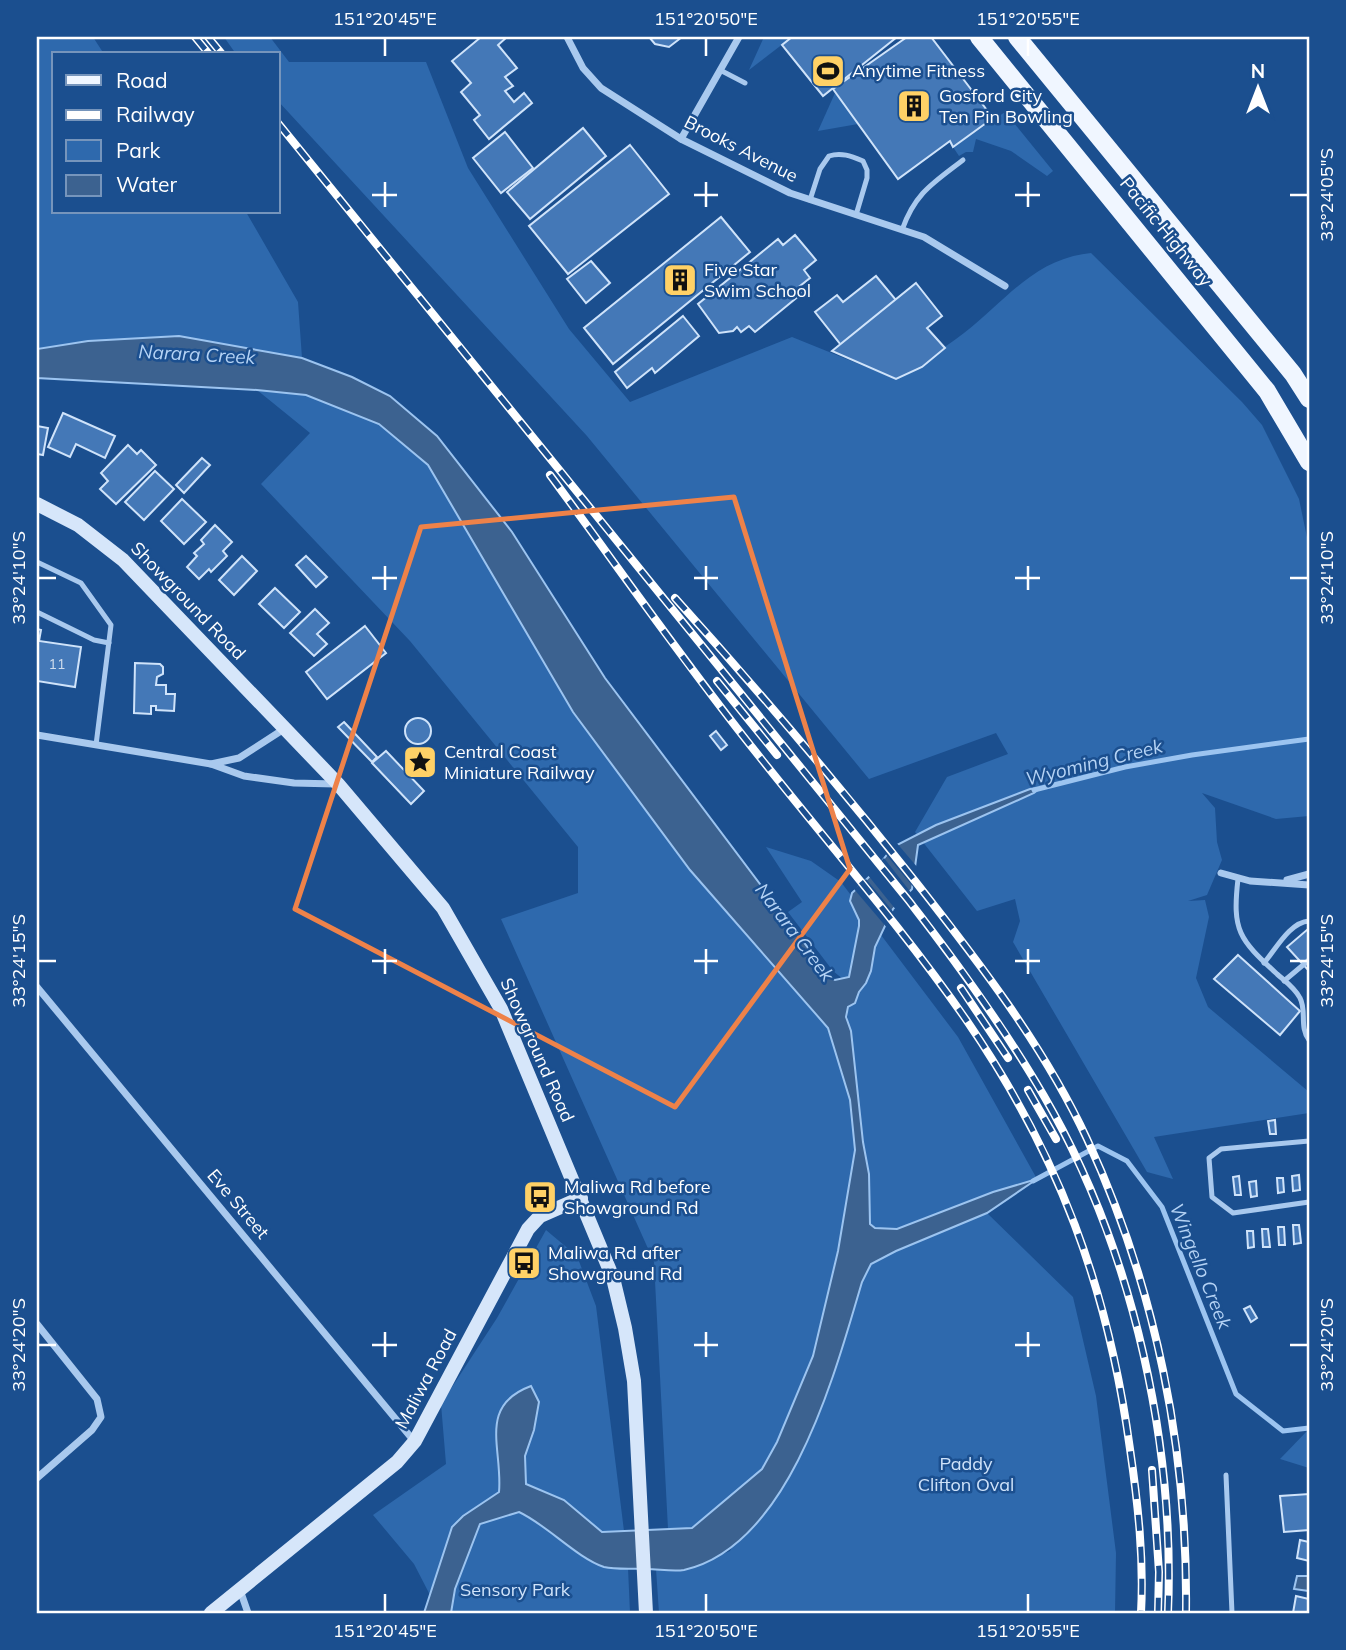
<svg xmlns="http://www.w3.org/2000/svg" width="1346" height="1650" viewBox="0 0 1346 1650" font-family="Mulish,sans-serif">
	<rect width="100%" height="100%" fill="#1b4f8f"/>
	<g fill="#2e69ad">
		<polygon points="37,37 93,37 104,54 54,54 54,212 246,212 298,302 302,358 179,336 89,341 37,349"/>
		<path d="M224 37H270L289 62H426L468 168 569 329 630 402 792 337 896 379C918 364 942 350 964 333 1006 301 1033 259 1091 253L1242 402 1262 425 1299 499 1309 547V816L1276 819 1202 793 1215 808 1217 842 1222 860 1207 895 1188 901 1205 900 1209 917 1196 978 1208 1007 1309 1092V1113L1154 1137 1173 1179 1147 1172 1013 942 1020 921 1015 899 977 911 915 832 947 777 1008 754 996 733 869 779 587 436 278 101V54H236Z"/>
		<polygon points="764,37 792,37 749,70"/>
		<polygon points="835,93 858,124 818,131"/>
		<polygon points="1005,112 1053,171 1047,176 1011,151 976,139 973,152 966,152 959,156 953,147"/>
		<polygon points="257,390 306,395 353,412 379,424 428,465 574,712 690,870 828,1028 850,1100 855,1150 838,1251 813,1356 777,1442 762,1469 692,1528 668,1529 654,1262 501,919 578,893 578,847 410,641 261,484 310,433"/>
		<path d="M766 847 811 861 841 882 958 1037 1037 1179 896 1229 875 1228 870 1224 869 1174 863 1142 851 1031C844 1014 848 1007 859 992L833 971 788 912 802 902Z"/>
		<polygon points="987,1213 1073,1297 1096,1396 1116,1553 1115,1613 659,1613 656,1569 683,1570 730,1551 871,1264 896,1251"/>
		<polygon points="546,1230 577,1256 596,1306 624,1531 602,1532 564,1500 526,1484 525,1456 534,1430 539,1402 495,1433 501,1474 499,1492 463,1516 452,1527 430,1595 414,1564 373,1515 446,1464 441,1404 497,1318"/>
		<polygon points="1309,1429 1309,1468 1280,1459"/>
		<path d="M519 1512C546 1525 580 1560 605 1567 612 1568 621 1567 628 1568L630 1613H451L455 1589 480 1524Z"/>
	</g>
	<g fill="#3c6290" stroke="#9cc4f0" stroke-width="2">
		<path d="M179 336 302 358 352 377 390 396 437 436 512 532 605 678 830 977 835 980 849 977 859 926V920L850 901 852 893 871 875 893 847 936 825 1030 789 1040 788 1034 793 918 845 912 889 893 909 875 947 871 971 866 983 859 992 855 1003 848 1007 846 1017 851 1031 863 1142 869 1174 870 1224 875 1228 897 1229 993 1192 1037 1179 987 1213 896 1251 871 1264 862 1282C835 1373 790 1546 684 1570 673 1572 658 1569 647 1569 634 1568 617 1570 604 1567 577 1558 547 1525 519 1512L480 1524 455 1589 451 1613H424L452 1527 463 1516 499 1492C503 1449 477 1406 531 1386L539 1402 534 1430 525 1456 526 1484 564 1500 602 1532 692 1528 762 1469 777 1442 813 1356 838 1251 855 1150 850 1100 828 1028 690 870 573 712 428 465 379 424 306 395 257 390 37 378V349L88 341Z"/>
		<polygon points="1297,1576 1309,1576 1309,1591 1294,1589"/>
	</g>
	<g fill="#1b4f8f">
		<polygon points="895,841 918,868 915,889 884,852"/>
		<polygon points="884,858 912,894 897,911 867,874"/>
		<polygon points="866,879 895,914 888,929 854,889"/>
	</g>
	<g fill="none" stroke-linecap="round" stroke-linejoin="round">
		<g stroke="#9cc4f0" stroke-width="5">
			<polyline points="1034,790 1125,767 1192,755 1309,739"/>
			<polyline points="1033,1181 1098,1146 1127,1161 1162,1207 1236,1394 1283,1431 1309,1428"/>
		</g>
	</g>
	<g fill="#4478b7" stroke="#cfe3fa" stroke-width="2">
		<polygon points="481,37 507,37 498,45 517,68 505,77 513,86 505,91 514,102 524,93 532,103 489,139 474,120 480,115 461,92 471,83 452,61"/>
		<polygon points="649,37 682,37 669,47 655,44"/>
		<polygon points="792,37 897,37 823,96 782,45"/>
		<polygon points="907,37 931,37 993,118 953,147 950,141 898,179 833,89"/>
		<polygon points="583,128 606,156 530,219 507,192"/>
		<polygon points="505,132 533,168 501,193 473,158"/>
		<polygon points="630,145 669,194 568,274 529,226"/>
		<polygon points="721,217 750,252 613,364 584,328"/>
		<polygon points="795,235 816,260 804,270 810,278 800,286 806,290 755,332 749,326 741,332 737,327 733,331 719,333 698,304 778,239 783,245"/>
		<polygon points="591,261 610,283 586,303 567,279"/>
		<polygon points="876,276 896,300 841,345 815,312 837,295 843,302"/>
		<polygon points="916,283 942,316 927,328 945,348 922,367 896,379 832,351"/>
		<polygon points="683,316 699,336 655,373 652,368 627,388 615,372"/>
		<polygon points="63,413 115,436 105,458 76,444 70,457 48,447"/>
		<polygon points="37,426 48,428 43,455 37,454"/>
		<polygon points="128,445 137,454 141,450 156,465 116,504 100,489 108,481 101,473"/>
		<polygon points="202,458 210,465 184,493 176,485"/>
		<polygon points="155,471 174,489 144,520 125,502"/>
		<polygon points="182,499 206,522 184,544 161,521"/>
		<polygon points="215,525 232,542 223,551 227,556 211,572 209,569 199,579 187,567 197,556 194,553 204,544 201,540"/>
		<polygon points="242,556 257,571 234,595 219,580"/>
		<polygon points="306,556 327,577 316,587 296,565"/>
		<polygon points="275,588 300,612 284,628 259,604"/>
		<polygon points="315,609 329,623 317,634 327,644 314,656 290,633"/>
		<polygon points="365,626 386,653 327,699 306,672"/>
		<polygon points="37,629 41,630 39,641 81,647 75,687 37,681"/>
		<polygon points="135,663 160,664 163,667 163,674 157,677 156,685 166,685 166,694 175,694 174,711 156,710 156,706 151,706 151,714 134,713"/>
		<circle cx="418" cy="731" r="13"/>
		<polygon points="344,722 377,757 372,762 338,727"/>
		<polygon points="716,731 727,745 721,750 710,736"/>
		<polygon points="386,751 424,791 411,804 372,763"/>
		<polygon points="1308,929 1309,930 1309,971 1287,947"/>
		<polygon points="1238,955 1300,1011 1280,1035 1214,979"/>
		<polygon points="1275,1120 1276,1134 1270,1134 1268,1121"/>
		<polygon points="1299,1175 1300,1190 1293,1191 1292,1176"/>
		<polygon points="1239,1176 1241,1195 1235,1195 1233,1177"/>
		<polygon points="1277,1178 1283,1178 1284,1192 1278,1193"/>
		<polygon points="1256,1181 1257,1196 1251,1197 1249,1182"/>
		<polygon points="1293,1225 1299,1225 1301,1243 1294,1244"/>
		<polygon points="1278,1227 1284,1227 1285,1245 1279,1245"/>
		<polygon points="1262,1229 1268,1229 1270,1247 1263,1247"/>
		<polygon points="1247,1231 1253,1231 1254,1247 1248,1248"/>
		<polygon points="1250,1306 1257,1318 1251,1322 1244,1309"/>
		<polygon points="1309,1494 1309,1530 1284,1532 1280,1496"/>
		<polygon points="1300,1540 1309,1542 1309,1561 1297,1558"/>
		<polygon points="1296,1596 1309,1599 1309,1613 1293,1613"/>
	</g>
	<g fill="none" stroke-linecap="round" stroke-linejoin="round">
		<g stroke="#a9c9ee" stroke-width="5">
			<polyline points="720,70 745,83"/>
			<path d="M810 200 820 169 829 156C841 152 851 156 863 161L867 170V178L856 215"/>
			<path d="M902 230C915 193 933 183 963 160"/>
			<polyline points="37,562 81,583 111,625 96,745"/>
			<polyline points="37,612 94,640 109,643"/>
			<path d="M1238 879C1232 931 1239 939 1277 974 1285 981 1295 988 1300 998 1307 1011 1299 1027 1309 1040"/>
			<path d="M1264 963C1276 949 1290 922 1309 921"/>
			<polyline points="1284,981 1309,960"/>
			<polyline points="1309,1141 1221,1149 1209,1158 1212,1197 1233,1213 1309,1202"/>
			<polyline points="1226,1475 1232,1613"/>
		</g>
		<g stroke="#a9c9ee" stroke-width="7">
			<polyline points="567,37 583,68 601,88 681,139 790,193 924,237 1005,286"/>
			<polyline points="681,139 739,37"/>
			<polyline points="37,735 211,764 244,776 294,783 335,784"/>
			<polyline points="211,764 239,758 284,729"/>
			<polyline points="1221,873 1250,881 1309,885"/>
			<polyline points="1287,880 1309,874"/>
			<polyline points="37,987 414,1441"/>
			<polyline points="37,1324 97,1399 101,1417 92,1430 37,1478"/>
			<polyline points="240,1590 248,1613"/>
		</g>
		<g stroke="#d6e6fa" stroke-width="14">
			<polyline points="37,504 78,525 123,560 338,784 443,908 501,1009 613,1278 625,1328 634,1381 646,1613"/>
			<polyline points="211,1613 397,1462 415,1441 528,1229 540,1216 581,1198"/>
		</g>
		<g stroke="#f0f6ff" stroke-width="18">
			<polyline points="979,37 1267,391 1309,462"/>
			<polyline points="1017,37 1293,374 1309,399"/>
		</g>
		<g stroke="#fff" stroke-width="8">
			<g id="rail">
				<polyline points="195,37 209,54"/>
				<polyline points="208,37 222,54"/>
				<path d="M278 123 909 901C961 968 1012 1038 1053 1112 1134 1259 1175 1445 1168 1613"/>
				<path d="M550 475C618 567 684 662 755 751 826 841 902 927 967 1021 1059 1155 1108 1288 1130 1449 1138 1504 1144 1558 1141 1613"/>
				<path d="M675 598C758 690 838 784 915 881 978 961 1044 1046 1087 1139 1156 1288 1188 1450 1186 1613"/>
				<polyline points="717,681 777,755"/>
				<polyline points="961,988 1008,1058"/>
				<polyline points="1028,1090 1056,1139"/>
				<polyline points="1152,1470 1159,1572 1158,1613"/>
			</g>
		</g>
		<use href="#rail" stroke="#1b4f8f" stroke-width="5" stroke-dasharray="16" stroke-linecap="butt"/>
	</g>
	<path fill="none" stroke="#ee8249" stroke-width="5" stroke-linejoin="round" d="M734 497 850 869 675 1107 295 909 421 527Z"/>
	<path fill="none" stroke="#fff" stroke-width="2.5" d="M385 38V56M706 38V56M1028 38V56M385 182V207M706 182V207M1028 182V207M372 195H397M694 195H718M1015 195H1040M1290 195H1308M385 566V590M706 566V590M1028 566V590M38 578H56M372 578H397M694 578H718M1015 578H1040M1290 578H1308M385 949V974M706 949V974M1028 949V974M38 961H56M372 961H397M694 961H718M1015 961H1040M1290 961H1308M385 1332V1357M706 1332V1357M1028 1332V1357M38 1345H56M372 1345H397M694 1345H718M1015 1345H1040M1290 1345H1308M385 1594V1612M706 1594V1612M1028 1594V1612"/>
	<defs>
		<g id="stadium-square" transform="scale(1.75)"><rect x="-9" y="-9" width="18" height="18" rx="4" fill="#ffd166" stroke="#1b4f8f"/><path d="M0-5a6.5 5 0 1 0 0 10a6.5 5 0 1 0 0-10ZM-3.5-1.8h7v3.6h-7Z" fill="#111"/></g>
		<g id="building-square" transform="scale(1.75)"><rect x="-9" y="-9" width="18" height="18" rx="4" fill="#ffd166" stroke="#1b4f8f"/><path d="M-4-6H4V6H1V3H-1V6H-4ZM-2.5-4.3h1.7v1.8h-1.7ZM.8-4.3h1.7v1.8H.8ZM-2.5-1h1.7V.8h-1.7ZM.8-1h1.7V.8H.8Z" fill="#111"/></g>
		<g id="sight-square" transform="scale(1.75)"><rect x="-9" y="-9" width="18" height="18" rx="4" fill="#ffd166" stroke="#1b4f8f"/><path d="M0-6L1.8-2.2L6-1.7L2.9 1.2L3.7 5.4L0 3.3L-3.7 5.4L-2.9 1.2L-6-1.7L-1.8-2.2Z" fill="#111"/></g>
		<g id="bus-square" transform="scale(1.75)"><rect x="-9" y="-9" width="18" height="18" rx="4" fill="#ffd166" stroke="#1b4f8f"/><path d="M-5-6H5V4H4V6H2V4H-2V6H-4V4H-5ZM-3.5-4V0h7V-4ZM-3.5 1.2v1.5H-2V1.2ZM2 1.2v1.5H3.5V1.2Z" fill="#111"/></g>
	</defs>
	<g fill-rule="evenodd">
		<use href="#stadium-square" x="828" y="71"/>
		<use href="#building-square" x="914" y="106"/>
		<use href="#building-square" x="680" y="280"/>
		<use href="#sight-square" x="420" y="762"/>
		<use href="#bus-square" x="540" y="1197"/>
		<use href="#bus-square" x="524" y="1263"/>
	</g>
	<g text-anchor="middle" stroke-width="5" stroke-linejoin="round" paint-order="stroke">
		<g font-size="14" fill="#d0dded">
			<text x="57" y="669">11</text>
		</g>
		<g font-size="18" fill="#fff" stroke="#1b4f8f" text-anchor="start">
			<text x="852" y="77">Anytime Fitness</text>
			<text x="939" y="102">Gosford City<tspan x="939" dy="21">Ten Pin Bowling</tspan></text>
			<text x="704" y="276">Five Star<tspan x="704" dy="21">Swim School</tspan></text>
			<text x="444" y="758">Central Coast<tspan x="444" dy="21">Miniature Railway</tspan></text>
			<text x="564" y="1193">Maliwa Rd before<tspan x="564" dy="21">Showground Rd</tspan></text>
			<text x="548" y="1259">Maliwa Rd after<tspan x="548" dy="21">Showground Rd</tspan></text>
		</g>
		<g font-size="18" fill="#fff" stroke="#1b4f8f">
			<text transform="translate(741 149) rotate(27)" y="6">Brooks Avenue</text>
			<text transform="translate(1166 232) rotate(51)" y="6">Pacific Highway</text>
			<text transform="translate(188 601) rotate(46)" y="6">Showground Road</text>
			<text transform="translate(537 1050) rotate(66)" y="6">Showground Road</text>
			<text transform="translate(238 1204) rotate(50)" y="6">Eve Street</text>
			<text transform="translate(426 1379) rotate(-62)" y="6">Maliwa Road</text>
		</g>
		<g font-size="18" fill="#cfe3fa" stroke="#1b4f8f">
			<text x="966" y="1470">Paddy<tspan x="966" dy="21">Clifton Oval</tspan></text>
			<text x="515" y="1596">Sensory Park</text>
		</g>
		<g font-size="19" font-style="italic" fill="#b5d3f5" stroke="#1b4f8f">
			<text transform="translate(197 354) rotate(3)" y="7">Narara Creek</text>
			<text transform="translate(1094 762) rotate(-14)" y="7">Wyoming Creek</text>
			<text transform="translate(795 932) rotate(53)" y="7">Narara Creek</text>
			<text transform="translate(1201 1266) rotate(68)" y="7">Wingello Creek</text>
		</g>
	</g>
	<rect width="1346" height="1650" fill="none" stroke="#1b4f8f" stroke-width="77"/>
	<rect x="52" y="52" width="228" height="161" fill="#1b4f8f" stroke="#7695bc" stroke-width="2"/>
	<rect x="66" y="75" width="35" height="10" fill="#f0f6ff" stroke="#7695bc" stroke-width="2"/>
	<text x="116" y="88" font-size="21" fill="#ffffff">Road</text>
	<rect x="66" y="110" width="35" height="10" fill="#ffffff" stroke="#7695bc" stroke-width="2"/>
	<text x="116" y="122" font-size="21" fill="#ffffff">Railway</text>
	<rect x="66" y="140" width="35" height="21" fill="#2e69ad" stroke="#7695bc" stroke-width="2"/>
	<text x="116" y="158" font-size="21" fill="#ffffff">Park</text>
	<rect x="66" y="175" width="35" height="21" fill="#3c6290" stroke="#7695bc" stroke-width="2"/>
	<text x="116" y="192" font-size="21" fill="#ffffff">Water</text>
	<g transform="translate(1258 88)" stroke="#1b4f8f" stroke-width="5" paint-order="stroke">
	<path d="M0-5L12 26L0 18L-12 26Z" fill="#ffffff"/>
	<text y="-10" font-size="19" font-weight="bold" text-anchor="middle" fill="#ffffff">N</text>
	</g>
	<rect x="38" y="38" width="1270" height="1574" fill="none" stroke="#fff" stroke-width="2.5"/>
	<g font-size="18" text-anchor="middle" fill="#fff">
		<text x="385" y="25">151°20'45"E</text>
		<text x="706" y="25">151°20'50"E</text>
		<text x="1028" y="25">151°20'55"E</text>
		<text transform="translate(1327 195) rotate(-90)" y="6">33°24'05"S</text>
		<text transform="translate(19 578) rotate(-90)" y="6">33°24'10"S</text>
		<text transform="translate(1327 578) rotate(-90)" y="6">33°24'10"S</text>
		<text transform="translate(19 961) rotate(-90)" y="6">33°24'15"S</text>
		<text transform="translate(1327 961) rotate(-90)" y="6">33°24'15"S</text>
		<text transform="translate(19 1345) rotate(-90)" y="6">33°24'20"S</text>
		<text transform="translate(1327 1345) rotate(-90)" y="6">33°24'20"S</text>
		<text x="385" y="1637">151°20'45"E</text>
		<text x="706" y="1637">151°20'50"E</text>
		<text x="1028" y="1637">151°20'55"E</text>
	</g>
</svg>
